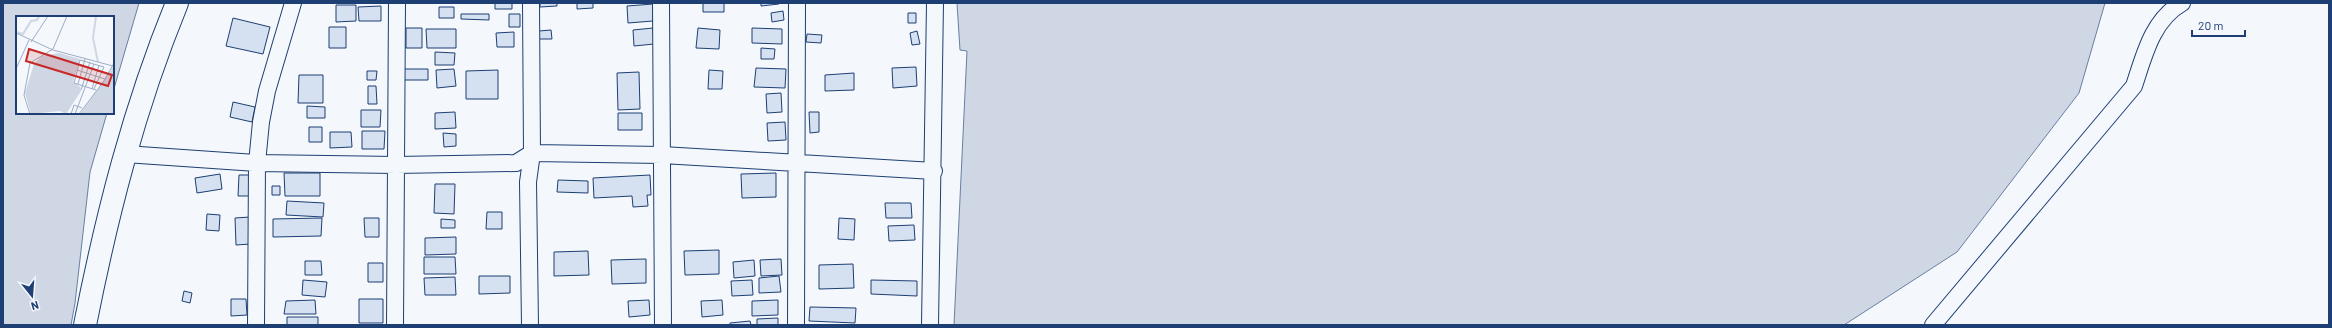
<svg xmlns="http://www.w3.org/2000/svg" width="2332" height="328" viewBox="0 0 2332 328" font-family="Barlow,sans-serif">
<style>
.water{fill:#cfd7e4;stroke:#687fa3}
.building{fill:#d5e0f0;stroke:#1d3f73}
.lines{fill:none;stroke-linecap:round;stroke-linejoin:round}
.street-casing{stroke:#1d3f73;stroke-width:18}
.secondary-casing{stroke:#1d3f73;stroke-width:24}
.street{stroke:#f4f7fb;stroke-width:16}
.secondary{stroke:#f4f7fb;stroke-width:22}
.inset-river{fill:none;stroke:#cfd7e4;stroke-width:2}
.inset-road{fill:none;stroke:#9eadc5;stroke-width:1}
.view{fill:#c62828;fill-opacity:0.15;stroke:#c62828;stroke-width:2}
.inset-edge{fill:none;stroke:#1d3f73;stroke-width:2}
</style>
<rect width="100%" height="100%" fill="#f4f7fb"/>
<path class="water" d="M3 3H139L113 92V17H17V113H107L90 172 75 303 71 325H3Z
M957 3H2105L2079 93 1957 252 1844 325H954L967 51 960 50Z"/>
<path class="building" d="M495 3H512V9H495Z
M540 3H557V6L540 7Z
M577 3H593V8L577 9Z
M703 3H724V12H703Z
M761 3H779V4L761 6Z
M653 4V21L628 23 627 6Z
M336 5H356V21L336 22Z
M381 6V21H359L358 7Z
M439 7H454V18H439Z
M783 11 784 20 772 22 771 13Z
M908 13H916V23H908Z
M461 14H489V20L461 19Z
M509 14H520V27H509Z
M233 18 270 27 263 54 226 46Z
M329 27H346V48H329Z
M406 28H422V48H406Z
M653 28 654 44 634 46 633 30Z
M698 28 720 30 719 49 696 48Z
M752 28 782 29V44L752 43Z
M426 29H456V48H427Z
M551 30 552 39H539V31Z
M917 31 920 44 912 45 910 33Z
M514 32V47H497L496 33Z
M807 34 822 35 821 43 806 42Z
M761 48 775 49 774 59H761Z
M435 52 455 53 454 65H435Z
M916 67 917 86 893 88 892 68Z
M756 68 786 69 785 88 754 87Z
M404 69H428V80H404Z
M454 69 456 86 437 88 436 70Z
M498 70V99H466V71Z
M709 70 723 71 722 89H708Z
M367 71H377L376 80H367Z
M639 72 640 109 618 110 617 73Z
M854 73V90L825 91V75Z
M299 75H323V103H298Z
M368 86H376L377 104H368Z
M781 93 782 112 767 113 766 94Z
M233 102 255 107 252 122 230 117Z
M307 106 325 107V118H307Z
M361 110H381L380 127H361Z
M455 112 456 128 435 129V113Z
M809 112H819V132L810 133Z
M618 113H642V130H618Z
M785 122 786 140 768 141 767 123Z
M309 127H322V142H309Z
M362 131H385L384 149H362Z
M330 132H351L352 147 330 148Z
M443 133 456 134V146L444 147Z
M284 173H320V196H285Z
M776 173V197L742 198 741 174Z
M220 174 222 189 197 193 195 178Z
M239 175H250L249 196H238Z
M650 175 651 195H647L648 206 633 207 632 196 594 198 593 178Z
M558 180 588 181V193L557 192Z
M435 184H455L454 214 434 213Z
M272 186H280V195H272Z
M287 201 324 203 323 217 286 215Z
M885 203H911L912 218H886Z
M487 212H502V229H486Z
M207 214 220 215 219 231 206 230Z
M250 217 251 244 236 245 235 218Z
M322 218 321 236 273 237V219Z
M364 218H379V237H365Z
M839 218 855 219 854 240 838 239Z
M441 219 455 220V228H441Z
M914 225 915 240 889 241 888 226Z
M456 237V254L425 255V238Z
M719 250V274L685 275 684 251Z
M588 251 589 275 554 276V252Z
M424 257H455L456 274H424Z
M646 259V283L612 284 611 260Z
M781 259 782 275 761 276 760 260Z
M754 260 755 276 734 278 733 262Z
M305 261H321L322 275H305Z
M368 263H383V282H368Z
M853 264 854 288 819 289V265Z
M479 276H510V293L479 294Z
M779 276 781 292 759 293V278Z
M455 277 456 295H425L424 278Z
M303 280 327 282 325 297 302 295Z
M752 280 753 295 732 296 731 281Z
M871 280 917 281V296L871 294Z
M184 291 192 293 190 303 182 301Z
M231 299H246L247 315 231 316Z
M359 299H383V323H359Z
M315 300 316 314H284L286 301Z
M649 300 650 315 629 317 628 301Z
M722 300 723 315 702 317 701 301Z
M778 300V315L752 316V301Z
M810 307 856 308 855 323 809 321Z
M287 317H318V325H287Z
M778 318V325H757V319Z
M750 321 751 325H730V323Z"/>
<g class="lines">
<defs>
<path id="street" d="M661 3 663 325
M125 154 257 163 396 165 516 163 532 153 662 155 934 171
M256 325 257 163 261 122 267 91 293 3
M395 325 397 3
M530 325 528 182 532 153 531 3
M796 325 797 3
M930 325 935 3
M1933 325 2134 86C2144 56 2152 20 2182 3"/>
<path id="secondary" d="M85 325C107 214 134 108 177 3"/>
</defs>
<use href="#street" class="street-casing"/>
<use href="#secondary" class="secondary-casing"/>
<use href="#street" class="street"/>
<use href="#secondary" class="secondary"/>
</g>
<g transform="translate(16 16)">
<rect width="98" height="98" fill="#f4f7fb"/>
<path d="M43 37 64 43 57 66 64 71 65 75 50 98 44 95 15 98 9 77 18 48 26 40ZM97 51 98 98H64Z" fill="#cfd7e4"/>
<path class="inset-river" d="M80 0 77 22 82 46M0 16 7 18 15 5 21 4 23 0"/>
<path class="inset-road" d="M0 17 37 34 97 50M15 26 32 0M0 53 13 24M61 54 89 63M62 68 69 43M76 73 83 49M78 73 88 51 64 44 58 67 80 74M65 74 74 46M14 98 8 79 14 47 37 33 51 0M55 98 58 89 66 92M59 98 78 48M63 98 88 65 98 47"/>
<path class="view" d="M13 33 96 59 92 70 10 45Z"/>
<rect width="98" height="98" class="inset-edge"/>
</g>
<rect width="2332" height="328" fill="none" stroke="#1d3f73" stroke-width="8"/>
<g transform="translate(32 296) rotate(163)" stroke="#f4f7fb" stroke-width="3" paint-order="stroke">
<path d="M0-3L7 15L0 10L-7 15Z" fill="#1d3f73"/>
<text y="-6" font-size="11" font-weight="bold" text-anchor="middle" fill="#1d3f73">N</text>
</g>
<path d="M2192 30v6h53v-6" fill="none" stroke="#1d3f73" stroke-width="2"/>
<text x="2198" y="30" font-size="12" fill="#1d3f73" stroke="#f4f7fb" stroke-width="3" paint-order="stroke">20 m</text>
</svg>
